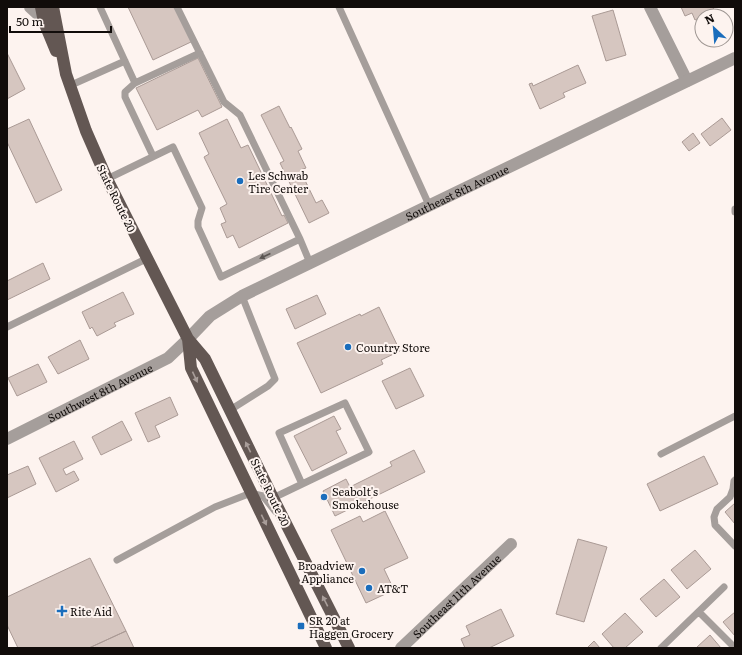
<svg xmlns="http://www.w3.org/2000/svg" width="742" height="655" viewBox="0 0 742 655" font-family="Literata,serif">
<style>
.building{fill:#d6c6c0;stroke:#aa9a95}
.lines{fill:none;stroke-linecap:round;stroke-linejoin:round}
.lane{stroke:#a59e9b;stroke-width:7}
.street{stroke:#a59e9b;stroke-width:12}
.primary{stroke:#635753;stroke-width:12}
.oneway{fill:#5b5552}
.oneway2{fill:#a89d99}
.poi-dot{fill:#1a6dbc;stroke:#fdf3ef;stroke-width:1.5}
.labels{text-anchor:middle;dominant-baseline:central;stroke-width:4;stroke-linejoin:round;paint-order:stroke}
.poi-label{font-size:11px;fill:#110c0a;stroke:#fdf3ef;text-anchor:start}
.street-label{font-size:11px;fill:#110c0a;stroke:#fdf3ef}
</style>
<rect width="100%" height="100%" fill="#fdf3ef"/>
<path class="building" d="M128 7H176L193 41 153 60Z
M681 7H713L714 11 695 20 692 13 685 16Z
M613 10 626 55 606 61 592 16Z
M7 53 25 89 7 99Z
M198 58 222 107 202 117 198 110 157 130 136 88Z
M578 65 586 83 563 93 565 97 540 109 529 84 532 83 533 86Z
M279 106 290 128 291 127 302 149 298 151 306 168 300 170 316 203 322 200 329 213 309 223 280 163 284 161 261 115Z
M722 118 731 130 710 146 701 134Z
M29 119 62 190 36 203 7 142V129Z
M227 119 241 148 248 145 282 216 284 215 288 223 239 248 233 235 227 238 221 224 226 222 220 208 227 204 204 157 209 154 199 133Z
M693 133 700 143 689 151 682 142Z
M43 263 50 279 7 300V281Z
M123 292 134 314 114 323 116 326 97 336 92 327 90 329 82 312Z
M317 295 326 314 295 329 286 309Z
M379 307 400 351 381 360 383 364 321 393 297 343 360 314 361 316Z
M80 340 89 359 58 374 48 357Z
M38 364 47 382 17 396 8 378Z
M410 368 424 396 396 409 382 381Z
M170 397 178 415 155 426 160 437 148 442 135 413Z
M334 416 341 429 336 431 347 453 312 471 294 436Z
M122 421 132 440 101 455 92 437Z
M74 441 83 459 63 469 66 475 74 471 79 480 56 492 39 458Z
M414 450 425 472 335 516 323 491 346 479 350 487 392 466 390 462Z
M704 456 718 484 660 511 647 484Z
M28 466 36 484 7 498V475Z
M735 503V524L725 512Z
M385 511 408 558 384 569 394 590 366 603 331 530 360 516 363 522Z
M578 539 607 547 584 622 556 614Z
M695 550 711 569 687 589 671 570Z
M90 558 126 631 89 648H18L7 625V597Z
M664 579 680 597 656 617 640 599Z
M501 609 514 636 489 648H465L461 639 470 635 466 626Z
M735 612V636L723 622Z
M625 613 643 632 625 648H614L602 634Z
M126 631 134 648H89Z
M710 635 721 648H696Z
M594 641 600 648H587Z"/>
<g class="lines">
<path class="lane" d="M100 7 135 83 200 53
M177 7 224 102 240 115 300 239 310 263
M339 7 429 205
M135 83 125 92V97L153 156
M69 86 125 61
M107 179 173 147 202 208 198 221V227L221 277 300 239
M735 209V212
M7 327 148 258
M230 410 268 386 275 379 242 296
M661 454 735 416
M735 480 734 481 733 489 730 497 717 509 714 517 715 525 735 546
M273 498 369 452 345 403 279 433 302 484
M117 560 215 507 251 493 263 496 275 511
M699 612 735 648
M661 648 724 587"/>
<g class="street">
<path d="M30 7 43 19"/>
<path d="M650 7 687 81"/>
<path id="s1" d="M7 439 168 358 188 339 210 316 242 296 310 263 735 58"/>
<path id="s2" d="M401 648 511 544"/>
</g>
<path class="primary" d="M41 7 44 22 56 51
M53 7 66 74 86 131 107 179 188 339 205 359 273 498 349 648
M188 339 191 368 326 648"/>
</g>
<defs><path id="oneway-solid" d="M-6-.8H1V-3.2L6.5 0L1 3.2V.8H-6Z"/></defs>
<use class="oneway" href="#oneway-solid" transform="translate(265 256) rotate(155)"/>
<g class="oneway2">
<use href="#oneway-solid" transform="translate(195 377) rotate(65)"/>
<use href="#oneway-solid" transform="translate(248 447) rotate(-116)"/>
<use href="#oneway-solid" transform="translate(264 520) rotate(64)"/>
<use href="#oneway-solid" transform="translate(325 601) rotate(-117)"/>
</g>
<g class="poi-dot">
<circle cx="240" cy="181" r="4"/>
<circle cx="348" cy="347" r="4"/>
<circle cx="324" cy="497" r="4"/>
<circle cx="362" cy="571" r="4"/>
<circle cx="369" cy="588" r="4"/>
<path d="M60 605h4v4h4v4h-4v4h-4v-4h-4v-4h4z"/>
<rect x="297" y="622" width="8" height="8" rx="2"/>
</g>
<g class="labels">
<g class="poi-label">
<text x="248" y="175">Les Schwab<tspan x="248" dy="13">Tire Center</tspan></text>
<text x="356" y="347">Country Store</text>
<text x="332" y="491">Seabolt's<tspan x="332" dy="13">Smokehouse</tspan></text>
<text x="354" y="565" text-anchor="end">Broadview<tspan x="354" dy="13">Appliance</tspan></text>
<text x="377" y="588">AT&amp;T</text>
<text x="70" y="611">Rite Aid</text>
<text x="309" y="620">SR 20 at<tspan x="309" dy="13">Haggen Grocery</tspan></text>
</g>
<g class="street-label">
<text stroke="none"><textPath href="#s1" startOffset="516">Southeast 8th Avenue</textPath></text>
<text transform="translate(117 198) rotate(64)">State Route 20</text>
<text stroke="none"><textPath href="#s1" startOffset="104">Southwest 8th Avenue</textPath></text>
<text transform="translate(271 492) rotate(64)">State Route 20</text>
<text stroke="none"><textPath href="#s2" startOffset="76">Southeast 11th Avenue</textPath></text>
</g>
</g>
<rect width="742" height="655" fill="none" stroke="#110c0a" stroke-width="16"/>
<g transform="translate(714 28) rotate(334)"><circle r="19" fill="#fdf3ef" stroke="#9f9793"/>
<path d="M0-3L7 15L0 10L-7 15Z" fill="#1a6dbc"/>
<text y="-6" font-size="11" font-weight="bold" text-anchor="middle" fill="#110c0a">N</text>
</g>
<path d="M10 26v6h101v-6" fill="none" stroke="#110c0a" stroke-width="2"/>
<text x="16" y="26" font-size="12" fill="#110c0a" stroke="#fdf3ef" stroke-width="3" paint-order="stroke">50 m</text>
</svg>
